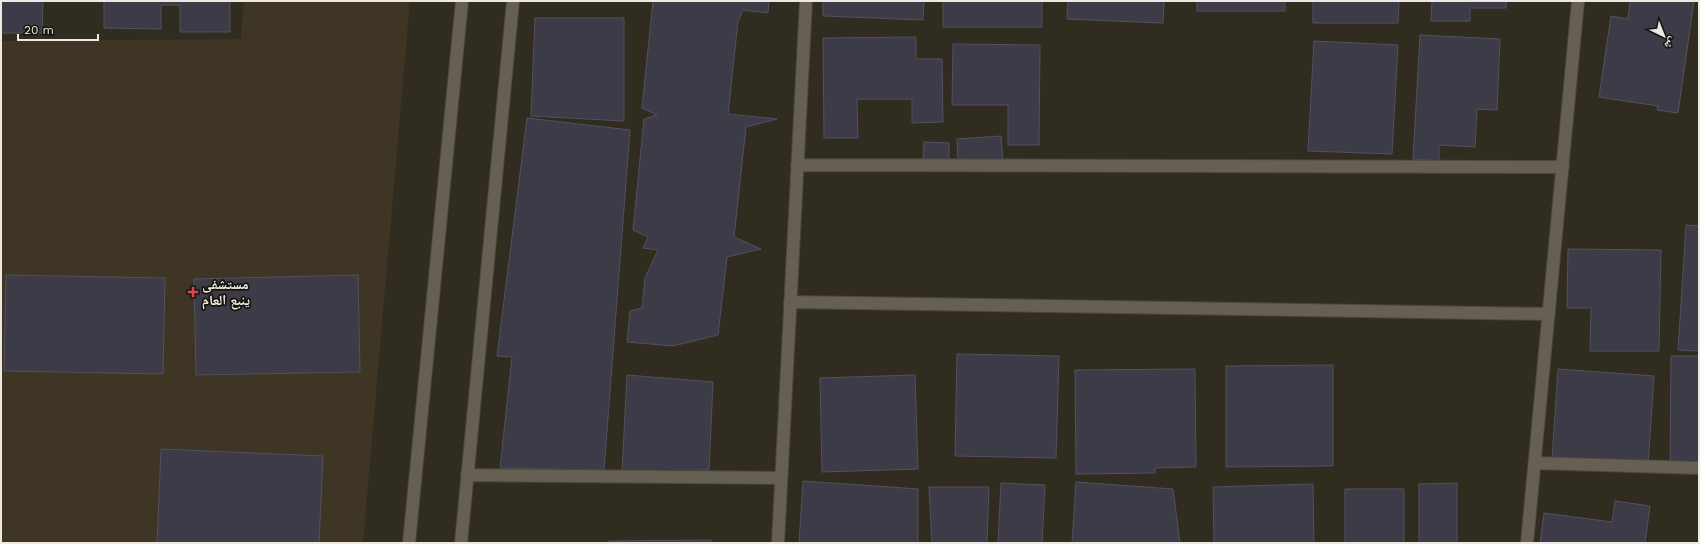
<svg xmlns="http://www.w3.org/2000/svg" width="1700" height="544" viewBox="0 0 1700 544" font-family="'Work Sans','Noto Naskh Arabic',sans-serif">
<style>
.built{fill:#3e3524}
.building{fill:#3c3b47;stroke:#52515e}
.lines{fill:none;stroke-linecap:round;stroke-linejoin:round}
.minor-casing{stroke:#4c473e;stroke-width:14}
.minor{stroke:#666053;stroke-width:12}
.health-dot{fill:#e0444e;stroke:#17140f;stroke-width:1.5}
.labels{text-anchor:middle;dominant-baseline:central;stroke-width:3.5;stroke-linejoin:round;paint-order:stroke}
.poi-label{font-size:14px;font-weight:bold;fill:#ede9e2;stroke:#17140f;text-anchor:start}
</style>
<rect width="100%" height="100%" fill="#312c20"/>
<path class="built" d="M244 1H410L363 543H1V41L241 39Z"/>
<path class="building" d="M1 1H43L42 33H1Z
M104 1H230V32H180V5H161V29L104 28Z
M653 1H769L768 13 743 10 738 21 728 114 777 119 746 127 734 237 761 249 727 257 718 335 673 346 627 342 630 311 642 308 645 278 658 250 643 248 648 237 633 230 644 119 657 115 642 108Z
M823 1H924L923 20 823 16Z
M943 1H1042V27H943Z
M1068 1H1164L1163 23 1067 19Z
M1197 1H1285V11H1197Z
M1313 1H1399L1398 23H1313Z
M1432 1H1506V8H1470V21H1431Z
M1630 1H1694L1678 113 1657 110 1658 106 1599 97 1611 16 1628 19Z
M535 18H624V121L531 116Z
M1420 35 1500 39 1497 110 1477 109 1475 147 1439 145V161L1413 159Z
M916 37V59H942L943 122 912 123V99H857L858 138H824L823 38Z
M1314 41 1398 45 1392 154 1308 151Z
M953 44 1040 45 1039 145H1008V105H952Z
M527 118 630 130 604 470 500 468 512 357 497 356Z
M1001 136 1003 160 958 162 957 139Z
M924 142 949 143V161L923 160Z
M1686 225 1699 226V351L1678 350Z
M1568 249 1661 250 1659 351H1590L1591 308H1567Z
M6 275 165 278 163 374 4 371Z
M358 275 360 372 196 375 194 279Z
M957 354 1059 356 1056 458 955 456Z
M1671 356H1699V465H1670Z
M1333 365V466L1226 467V366Z
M1195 369 1196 467 1155 468V473L1076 474 1075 370Z
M1558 369 1654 376 1648 466 1552 459Z
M627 375 713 382 709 470 622 471Z
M915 375 918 469 822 472 820 378Z
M161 449 323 456 319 543H157Z
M803 481 918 489V543H799Z
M1076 482 1173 489 1180 543H1072Z
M1001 483 1045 485 1042 543H998Z
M1457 483V543H1419V484Z
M1313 484 1314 543H1214L1213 487Z
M929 487H989L987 543H932Z
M1345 489H1404V543H1345Z
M1615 501 1650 506 1645 543H1540L1544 513 1612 522Z
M711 540V543H608V541Z"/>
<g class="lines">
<defs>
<path id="minor" d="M797 165 1563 167
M790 302 1549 314
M1535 463 1699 468
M467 475 781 478
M409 543 462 1
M461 543 513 1
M778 543 806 1
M1527 543 1578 1"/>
</defs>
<use href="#minor" class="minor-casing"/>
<use href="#minor" class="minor"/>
</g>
<path class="health-dot" d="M191 286h4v4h4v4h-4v4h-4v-4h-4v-4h4z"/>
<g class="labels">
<g class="poi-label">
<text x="202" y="284">مستشفى<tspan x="202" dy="16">ينبع العام</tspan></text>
</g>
</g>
<rect width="1700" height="544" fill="none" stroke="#ede9e2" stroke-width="4"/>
<g transform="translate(1664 36) rotate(137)" stroke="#17140f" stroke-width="3" paint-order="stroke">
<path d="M0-3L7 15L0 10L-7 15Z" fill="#ede9e2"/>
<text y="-6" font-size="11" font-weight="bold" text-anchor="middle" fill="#ede9e2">ش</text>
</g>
<path d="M18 34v6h80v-6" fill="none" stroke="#ede9e2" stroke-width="2"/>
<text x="24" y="34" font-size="12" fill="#ede9e2" stroke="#17140f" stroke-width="3" paint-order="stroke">20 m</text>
</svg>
